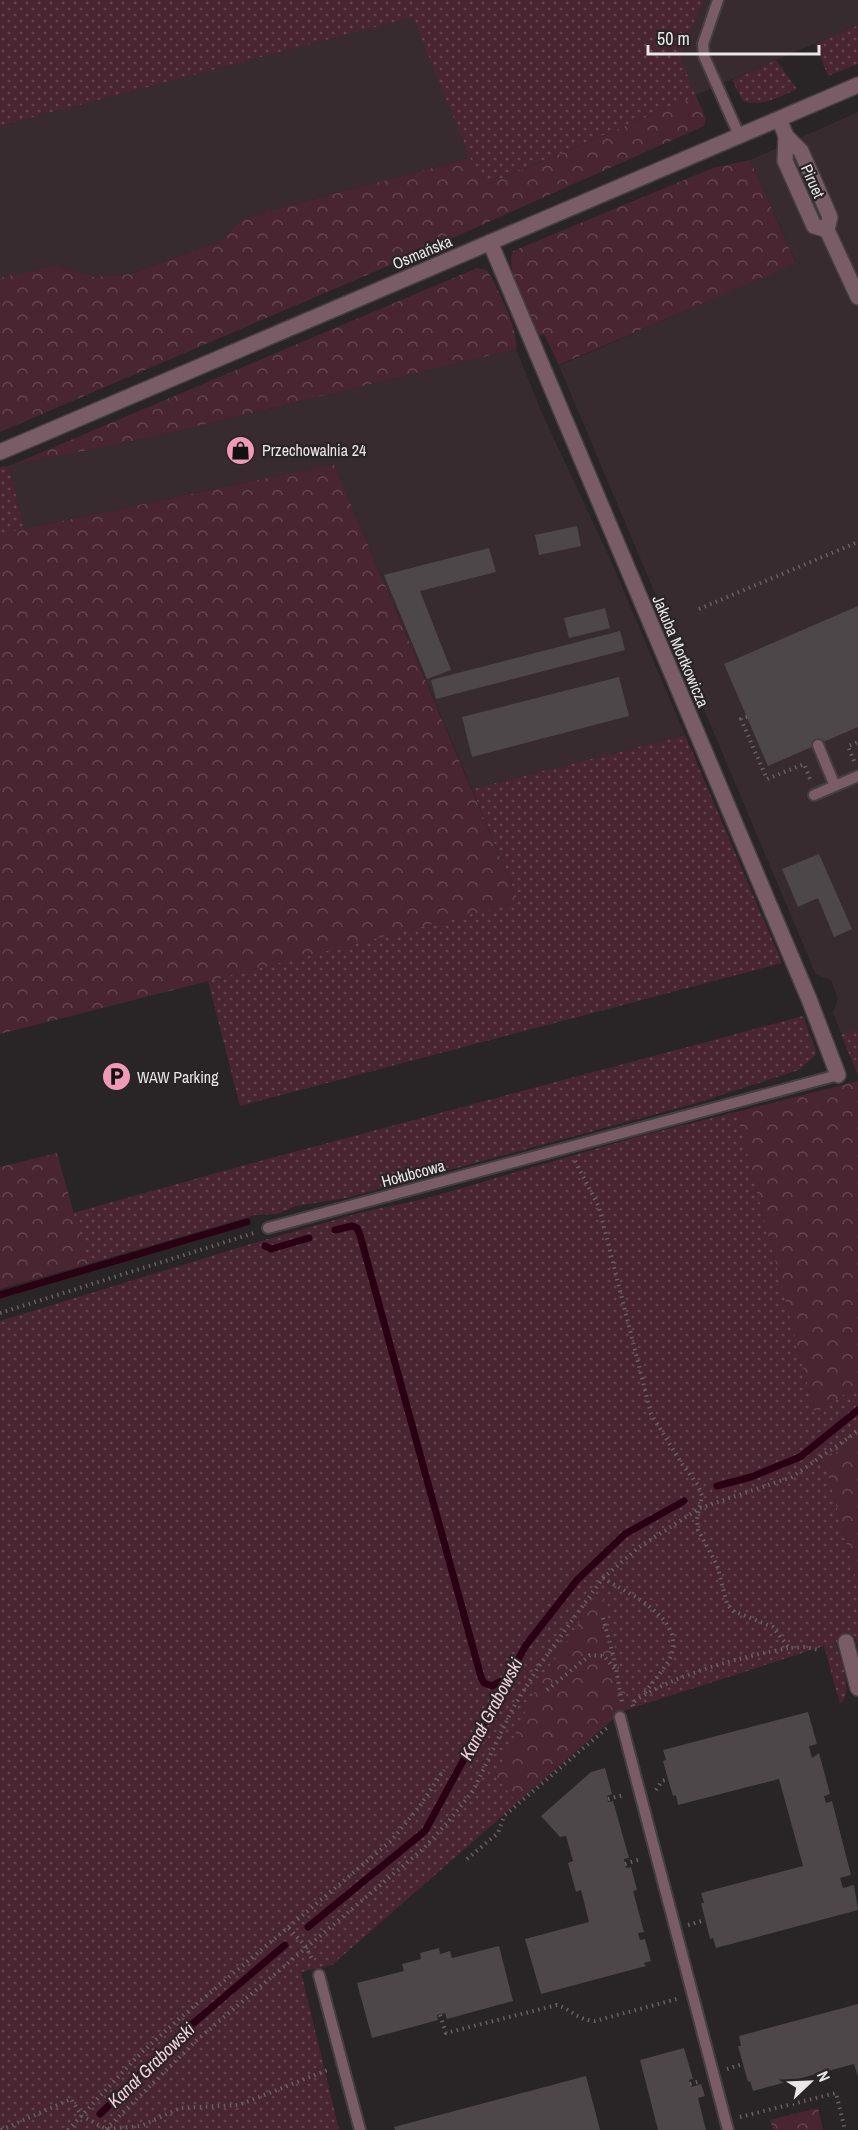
<svg xmlns="http://www.w3.org/2000/svg" width="858" height="2130" viewBox="0 0 858 2130" font-family="'Archivo Narrow',sans-serif">
<style>
.built{fill:#372b2f}
.grass{fill:url(#grass-dots)}
.forest{fill:url(#forest-crowns)}
.lines{fill:none;stroke-linecap:round;stroke-linejoin:round}
.stream{stroke:#2a0113;stroke-width:7}
.building{fill:#4d4749}
.lane-casing{stroke:#443f40;stroke-width:14}
.street-casing{stroke:#443f40;stroke-width:18}
.path{stroke:#666263;stroke-width:4;stroke-dasharray:1.5 4.5;stroke-linecap:butt}
.lane{stroke:#7a5c66;stroke-width:10}
.street{stroke:#7a5c66;stroke-width:15}
.labels{text-anchor:middle;dominant-baseline:central;stroke-width:4.5;stroke-linejoin:round;paint-order:stroke}
.street-label{font-size:16px;fill:#e9e6e7;stroke:#292425}
.poi-label{font-size:16px;fill:#e9e6e7;stroke:#292425;text-anchor:start}
.water-label{font-size:18px;font-style:italic;fill:#f6cdda;stroke:#292425}
</style>
<defs>
<pattern id="grass-dots" width="8" height="8" patternUnits="userSpaceOnUse" patternTransform="scale(1.5)"><rect width="8" height="8" fill="#492532"/><path d="M2 2h.1M6 6h.1" fill="none" stroke="#634550" stroke-width="1.8" stroke-linecap="round"/></pattern>
<pattern id="forest-crowns" width="20" height="18" patternUnits="userSpaceOnUse" patternTransform="scale(1.5)"><rect width="20" height="18" fill="#492532"/><path d="M2 6a3 3 0 1 1 6 0M12 15a3 3 0 1 1 6 0" fill="none" stroke="#634550"/></pattern>
</defs>
<rect width="100%" height="100%" fill="#292425"/>
<path class="built" d="M405 0H858V25L488 184 470 158 243 218 219 242 130 274 95 277 55 265 0 278V126L412 17Z
M858 112V1075L833 1013 838 999 831 980 816 975 559 366 796 262 750 160Z
M516 349 542 413 611 561 685 735 472 789 334 464 24 529 9 466 161 435Z"/>
<path class="grass" d="M0 0H703L680 57 696 96 488 184 470 158 413 17 0 126Z
M858 25V64L828 76 815 44Z
M776 60 797 89C781 96 761 108 743 101L732 80Z
M9 466 24 529 0 534V467Z
M685 735 782 963 240 1106 208 981 519 902 472 789Z
M803 1016 817 1054 799 1070 693 1104 346 1198 296 1206 277 1214 255 1215 88 1264 73 1213 260 1161Z
M858 1029V1075L841 1035Z
M736 1112 815 1412 858 1386V1438L824 1460 858 1585V1646L855 1636 836 1643C840 1659 855 1693 840 1704L824 1646 629 1709 601 1591 496 1775 517 1803 332 1965 301 1972 339 2130H0V1321L254 1243 363 1212 424 1199 640 1136Z"/>
<path class="forest" d="M696 96 706 119 704 126 430 248 0 432V278L55 265 95 277 130 274 219 242 243 218 470 158 489 184Z
M750 160 796 263 559 365 544 334 538 336C530 317 504 269 513 251L713 168Z
M477 268 487 270C498 289 518 328 516 349L161 435 9 466Z
M334 464 519 902 0 1034V534Z
M858 1081V1386L815 1413 736 1112Z
M57 1153 88 1264 0 1289V1167Z
M858 1438V1585L824 1460Z
M601 1590 629 1709 621 1712 517 1803 496 1776 537 1686Z
M818 2108 823 2130H773L770 2120Z"/>
<g class="lines">
<path class="stream" d="M335 1230 352 1226 357 1228 360 1235 481 1677 484 1683 492 1686 506 1679
M265 1246 271 1249 309 1238
M0 1295 247 1222
M717 1486 751 1477 800 1457 858 1410
M308 1927 425 1831 526 1645 577 1580 625 1534 684 1501
M100 2114 190 2026 285 1945"/>
</g>
<path class="building" d="M577 526 581 546 539 555 535 535Z
M489 548 496 572 420 591 451 670 427 679 384 575Z
M858 606V727L768 766 724 664Z
M605 608 610 628 569 638 564 618Z
M620 631 625 650 436 699 431 680Z
M619 677 629 716 472 757 462 717Z
M819 854 852 929 834 937 818 898 798 907 782 869Z
M808 1712 817 1744 809 1746 812 1758 819 1753 830 1794 824 1796 826 1803 832 1801 851 1875 840 1878 843 1888 854 1885 858 1910 716 1948 713 1938 710 1939 701 1903H704L701 1893 803 1866 779 1779 678 1805 676 1795 673 1796 668 1779 663 1761 666 1760 663 1750Z
M605 1768 612 1794 607 1796 608 1802 613 1801 629 1858 624 1859 625 1864 626 1868 631 1867 637 1890 633 1891 644 1932 638 1933 640 1940 645 1939 651 1961 644 1963 646 1966 541 1994 525 1939 589 1922 581 1890 576 1892 568 1863 573 1861 566 1836 560 1837 541 1816 591 1772Z
M499 1946 513 2001 447 2019 445 2013 437 2015 438 2020 372 2038 357 1983 404 1971 402 1964 421 1959 420 1953 439 1948 440 1954 450 1951 452 1958Z
M858 2004V2077L854 2064 753 2091 750 2081 748 2082 738 2046H741L739 2036Z
M684 2048 693 2079 689 2080 691 2087 701 2084 705 2096 698 2098 706 2130H658L640 2060Z
M586 2076 600 2130H395L394 2127Z"/>
<g class="lines">
<defs>
<path id="lane" d="M718 0 703 44 704 56 739 135
M818 745 835 786
M814 795 858 776
M268 1228 838 1075
M620 1717 728 2130
M319 1975 360 2130"/>
<path id="street" d="M779 119 786 136 801 151 830 217 827 230 858 297
M786 136 785 161 814 226 827 230
M490 242 809 999 838 1075
M0 452 858 85
M846 1642 858 1688"/>
</defs>
<use href="#lane" class="lane-casing"/>
<use href="#street" class="street-casing"/>
<path class="path" d="M699 609 858 542
M747 717 741 719 767 779 804 764 810 779H811
M854 761 848 746 858 742
M575 1161 599 1207 651 1414 682 1464 698 1485 702 1496 697 1519 698 1530 717 1565 727 1604 733 1611 773 1627 789 1648 805 1647 819 1650
M0 1313 254 1233
M603 1578C629 1594 690 1620 669 1660 662 1672 652 1683 644 1694
M603 1618 614 1658 622 1702
M547 1690 590 1655 604 1656 615 1669
M633 1706 632 1703C669 1676 743 1656 789 1648
M656 1790 662 1781 668 1779
M608 1799 624 1795
M467 1859 498 1833 504 1816 607 1728
M625 1864 641 1859
M688 1925 705 1920
M289 1928 306 1947 313 1961
M440 2015 446 2033 557 2005C573 2010 577 2020 595 2021L677 1999
M727 2069 743 2064
M690 2084 701 2081
M740 2117 836 2093 845 2130
M106 2129 197 2040 423 1849 448 1822 473 1791 513 1708 539 1666 603 1578 638 1548 700 1508 792 1477 858 1431
M1 2130 71 2099 82 2116 106 2129 141 2126 180 2108 239 2105 330 2069
M68 2130 138 2056 180 2018 391 1841 419 1807 444 1770"/>
<use href="#lane" class="lane"/>
<use href="#street" class="street"/>
</g>
<defs>
<symbol id="shop-disc" viewBox="-11 -11 22 22"><circle r="9.5" fill="#f09ab7" stroke="#292425"/><path d="M-5-2.5h2.3a2.7 3.5 0 0 1 5.4 0H5L5.5 6h-11ZM-1.5-2.5h3a1.5 2.3 0 0 0-3 0Z" fill="#111"/></symbol>
<symbol id="parking-disc" viewBox="-11 -11 22 22"><circle r="9.5" fill="#f09ab7" stroke="#292425"/><path d="M-3.5-5.5H1a3.5 3.5 0 0 1 0 7H-1V5.5H-3.5ZM-1-3.4V-.6H.8a1.4 1.4 0 0 0 0-2.8Z" fill="#111"/></symbol>
</defs>
<g fill-rule="evenodd">
<use href="#shop-disc" x="224" y="434" width="33" height="33"/>
<use href="#parking-disc" x="100" y="1060" width="33" height="33"/>
</g>
<g class="labels">
<g class="street-label">
<text transform="translate(813 181) rotate(66)">Piruet</text>
<text transform="translate(422 252) rotate(-23)">Osmańska</text>
<text transform="translate(681 651) rotate(67)">Jakuba Mortkowicza</text>
<text transform="translate(413 1173) rotate(-15)">Hołubcowa</text>
</g>
<g class="poi-label">
<text x="262" y="450">Przechowalnia 24</text>
<text x="137" y="1077">WAW Parking</text>
</g>
<g class="water-label">
<text transform="translate(491 1709) rotate(-62)">Kanał Grabowski</text>
<text transform="translate(151 2065) rotate(-44)">Kanał Grabowski</text>
</g>
</g>
<g transform="translate(810 2082) rotate(67)" stroke="#292425" stroke-width="4.5" paint-order="stroke">
<path d="M0-4.5L10 22L0 15L-10 22Z" fill="#e9e6e7"/>
<text y="-9" font-size="16" font-weight="bold" text-anchor="middle" fill="#e9e6e7">N</text>
</g>
<path d="M648 45v9h171v-9" fill="none" stroke="#e9e6e7" stroke-width="3"/>
<text x="657" y="45" font-size="18" fill="#e9e6e7" stroke="#292425" stroke-width="4.5" paint-order="stroke">50 m</text>
</svg>
